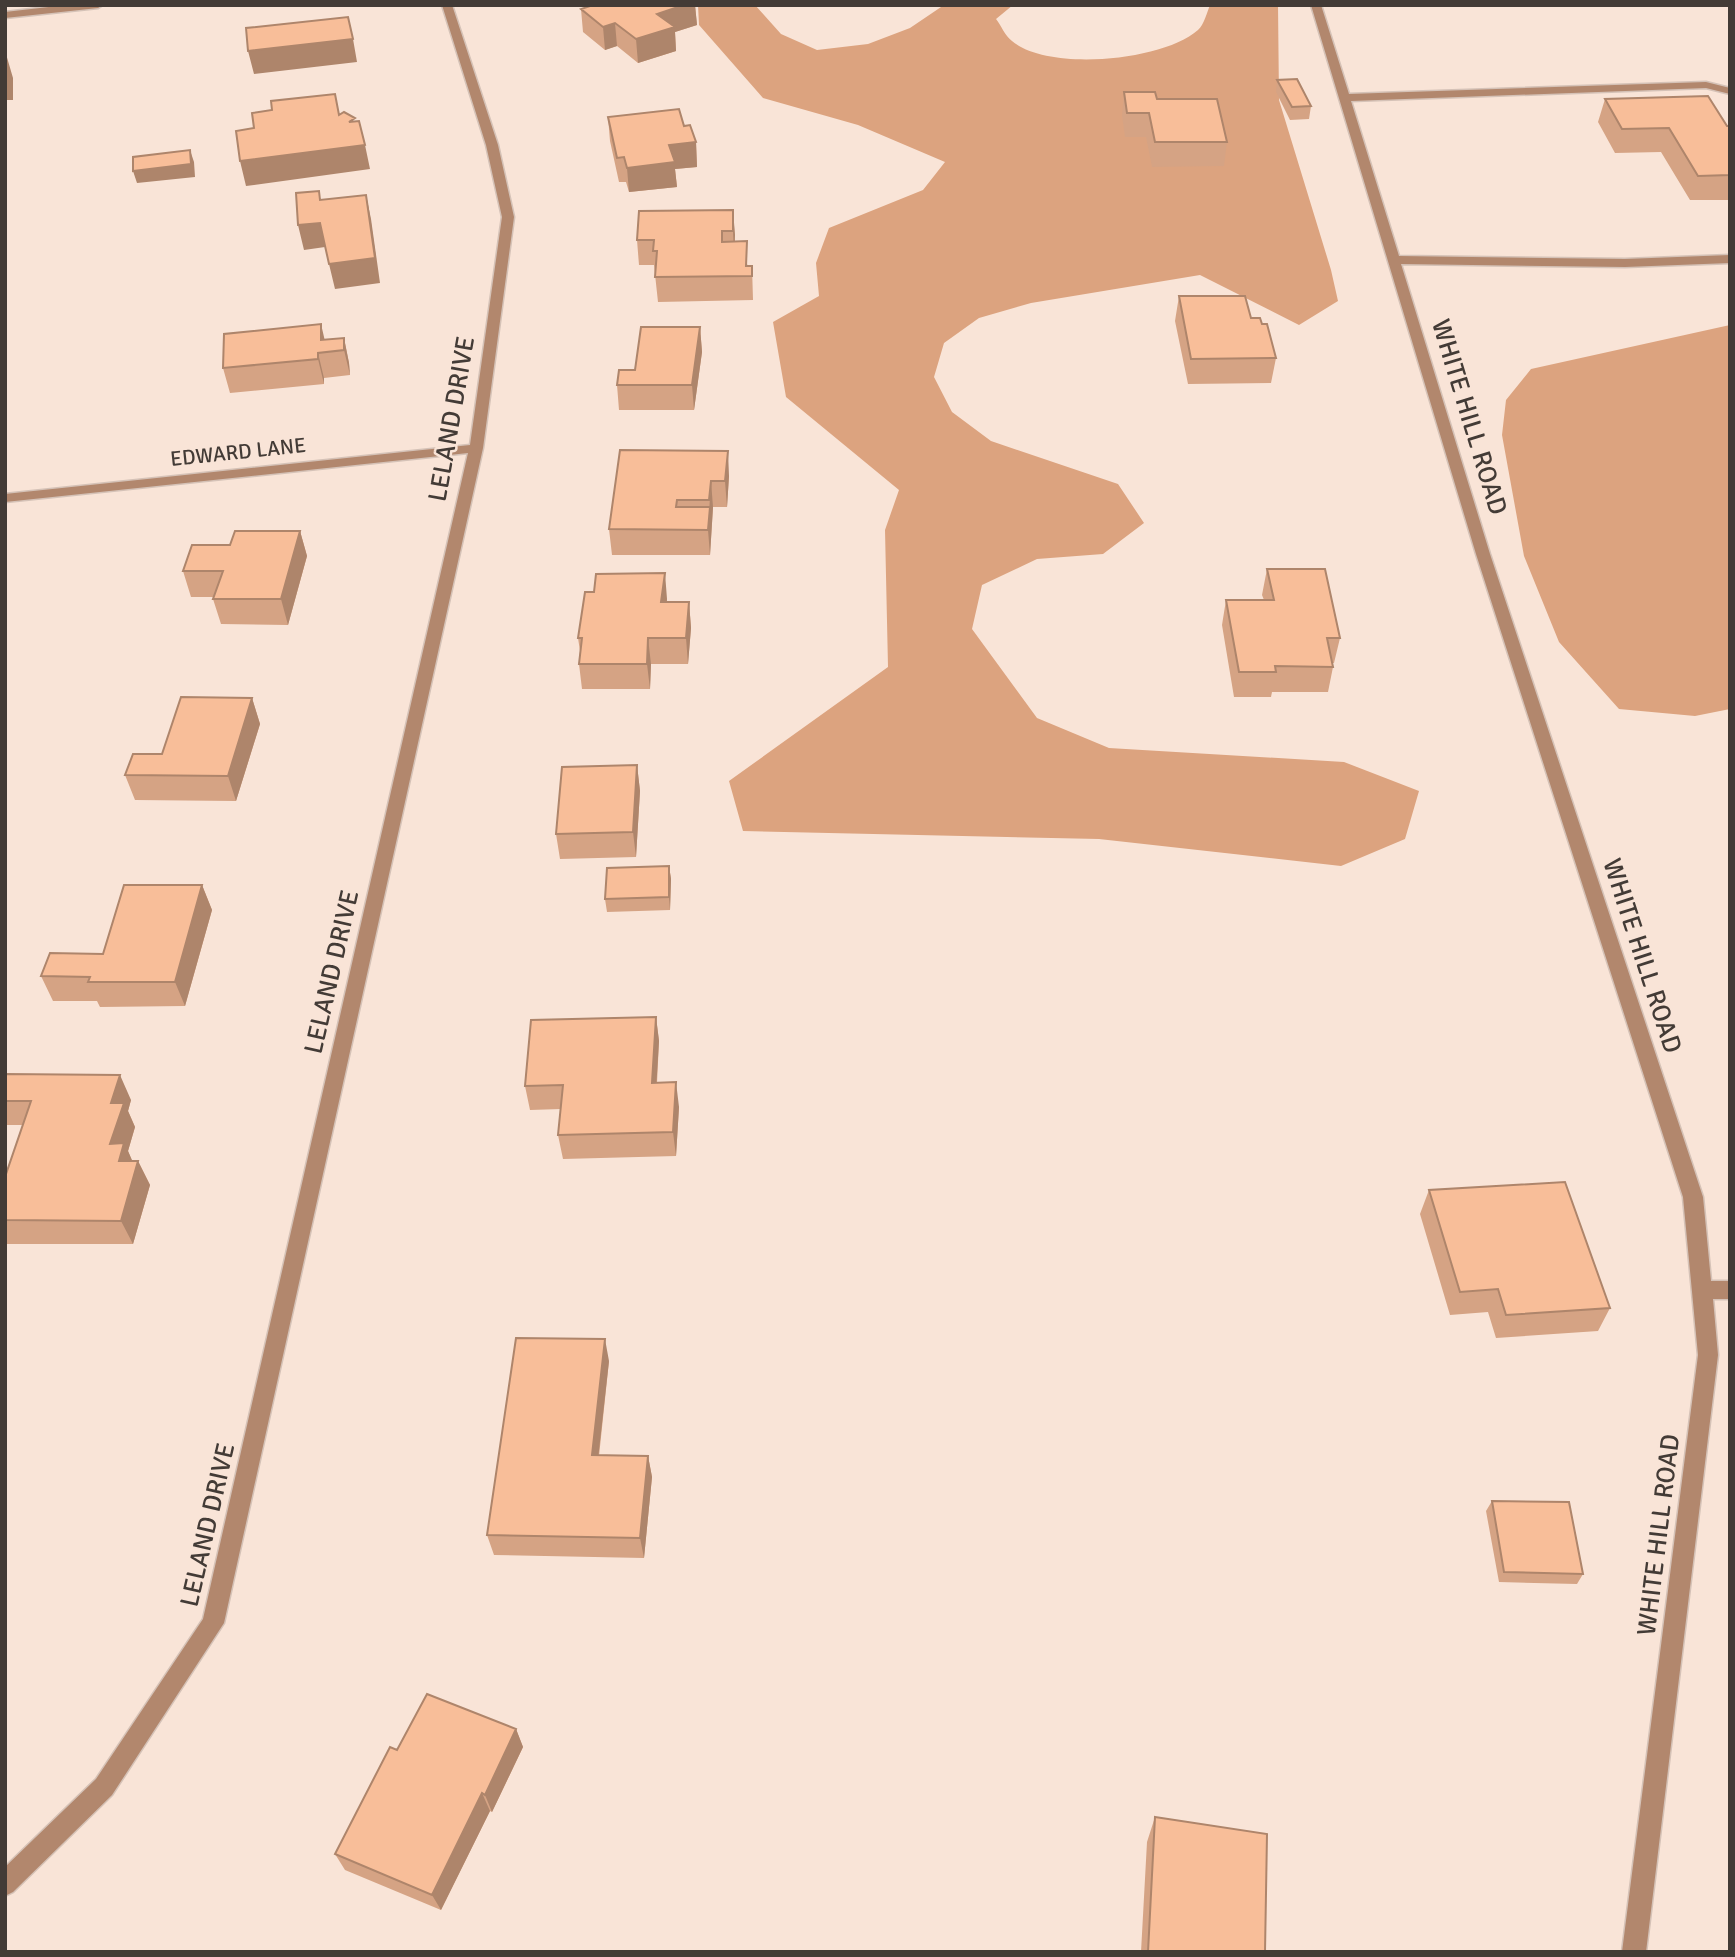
<svg xmlns="http://www.w3.org/2000/svg" width="1735" height="1957" viewBox="0 0 1735 1957" font-family="Signika,sans-serif">
<style>
.forest{fill:#dca37f}
.lines{fill:none;stroke-linecap:round;stroke-linejoin:round}
.minor-casing{stroke:#d5c2b7;stroke-width:3}
.minor{fill:#b2876d;fill-rule:evenodd}
.wall{fill:#d5a384}
.shaded-wall{fill:#ae856b}
.building{fill:#f8be99;stroke:#ae856b;stroke-width:2}
.labels{text-anchor:middle;dominant-baseline:central;stroke-width:5;stroke-linejoin:round;paint-order:stroke}
.far-street-label{font-size:21px;fill:#433b36;stroke:#f9e4d7}
.street-label{font-size:26px;fill:#433b36;stroke:#f9e4d7}
</style>
<rect width="100%" height="100%" fill="#f9e4d7"/>
<path class="forest" d="M698 5H755L781 34 817 50 868 44 910 28 944 5H1013L996 19C1001 25 1005 36 1012 41 1048 72 1163 61 1198 30 1204 25 1207 12 1210 5H1278L1279 100 1331 270 1338 301 1299 325 1200 275 1031 303 979 318 944 343 934 377 952 412 991 441 1118 484 1144 523 1103 554 1037 559 982 585 972 629 1037 718 1109 748 1344 762 1419 791 1405 839 1341 866 1099 839 743 831 729 781 888 667 885 530 899 490 786 397 773 322 819 296 816 263 829 228 923 190 945 162 858 125 763 98 699 25Z
M1730 325V709L1695 716 1619 709 1559 642 1524 556 1502 435 1506 400 1531 369Z"/>
<g class="lines">
<defs>
<path id="minor" d="M66 5H103L98 8 5 18V12Z
M442 5H452L498 145 514 217 483 448 224 1623 112 1795 13 1892 5 1896V1867L96 1779 203 1619 468 453 5 502V494L470 445 502 217 486 145Z
M1311 5H1321L1349 94 1706 82 1730 88V94L1706 88 1351 101 1399 256 1625 259 1730 255V263L1625 267 1401 264 1490 554 1703 1197 1711 1281H1730V1299H1713L1718 1355 1646 1952H1622L1698 1355 1683 1197 1476 554Z"/>
</defs>
<use href="#minor" class="minor-casing"/>
<use href="#minor" class="minor"/>
</g>
<path class="wall" d="M593 5H695L697 25 675 32 676 51 638 63 617 46 605 50 583 32 581 9Z
M1277 80 1311 106 1309 119 1290 120 1276 92Z
M1124 92 1157 99 1227 142 1224 166 1152 167 1146 137H1125L1122 116Z
M1605 99 1730 126V200H1690L1661 152 1615 153 1598 122Z
M608 117 684 126 696 142 697 167 675 169 677 187 629 192 626 182H619L610 141Z
M733 210 735 241 748 266H752L753 300 658 302 654 265H639L637 240Z
M1179 296 1251 318 1262 324 1276 358 1271 383 1188 384 1175 321Z
M700 327 702 352 694 410H619L617 385 635 370Z
M344 338 349 363 350 375 324 378V384L230 393 223 368Z
M620 450 729 476 727 507H713L710 555H612L609 529Z
M300 531 307 556 288 625 221 624 213 599 214 597H191L183 571 230 545Z
M1267 569 1340 638 1334 663H1333V667L1328 692H1272L1271 697H1234L1222 625 1226 600H1264L1262 595Z
M667 599V602H689L691 628 688 664H651L650 689H582L579 664 580 651 578 638Z
M252 698 260 724 236 801 135 800 125 775 162 754Z
M637 765 640 791 636 857 560 859 556 834Z
M669 866 671 879 670 910 607 912 605 899Z
M202 885 212 910 185 1006 100 1007 97 1001H53L41 976 103 954Z
M656 1017 659 1041 657 1083 679 1107 676 1156 563 1159 558 1135 561 1109 530 1110 525 1086Z
M5 1074 131 1100 128 1111 135 1127 128 1151 132 1161H138L150 1185 133 1244H5V1177L23 1125H5Z
M1429 1190 1610 1308 1598 1331 1496 1338 1488 1312 1450 1315 1420 1214Z
M609 1361 599 1456H648L652 1477 644 1558 494 1555 487 1535Z
M1492 1501 1583 1574 1577 1584 1499 1582 1486 1511Z
M516 1729 523 1747 492 1812 490 1811 441 1910 345 1870 335 1854 397 1750Z
M1155 1817 1265 1952H1141L1147 1842Z"/>
<path class="shaded-wall" d="M684 5H695L697 25 675 32 676 51 638 63 636 39 657 14Z
M615 23 617 46 605 50 603 27Z
M353 39 357 62 254 74 248 51Z
M6 54 13 78V100H5Z
M696 142 697 167 675 169 677 187 629 192 627 168 669 145Z
M365 145 370 169 246 186 240 161Z
M190 150 194 162 195 177 137 183 133 171Z
M366 195 371 219 380 283 335 289 329 264Z
M733 210 735 235 734 256 733 231Z
M320 223 325 247 304 250 298 225Z
M321 324 327 350 321 340Z
M700 327 702 352 694 410 692 385Z
M344 338 349 363 350 375 344 350Z
M318 353 324 378V384L318 359Z
M728 451 729 476 727 507 725 481Z
M711 481 713 507 710 555 708 530Z
M300 531 307 556 288 625 281 599Z
M665 573 667 599 664 628 661 602Z
M689 602 691 628 688 664 686 638Z
M648 638 651 664 650 689 647 664Z
M252 698 260 724 236 801 228 776Z
M637 765 640 791 636 857 633 832Z
M669 866 671 879 670 910 669 897Z
M202 885 212 910 185 1006 175 982Z
M656 1017 659 1041 655 1107 652 1083Z
M120 1075 131 1100 128 1111 135 1127 128 1151 135 1167 131 1185 110 1144 111 1103Z
M676 1082 679 1107 676 1156 673 1132Z
M138 1161 150 1185 133 1244 121 1221Z
M605 1339 609 1361 596 1477 592 1455Z
M648 1456 652 1477 644 1558 640 1538Z
M516 1729 523 1747 492 1812 485 1795Z
M482 1793 490 1811 441 1910 432 1895Z"/>
<path class="building" d="M593 5H684L657 14 675 27 636 39 615 23 603 27 581 9Z
M348 17 353 39 248 51 246 28Z
M1297 79 1311 106 1292 107 1277 80Z
M1124 92H1155L1157 99H1217L1227 142H1155L1149 113H1127Z
M335 94 339 115 344 112 355 118 349 122 359 121 365 145 240 161 236 131 254 128 252 113 272 110 271 101Z
M1708 96 1727 126H1730V175L1698 176 1669 128 1622 129 1605 99Z
M679 109 684 126 690 125 696 142 669 145 675 162 627 168 624 157 617 158 608 117Z
M190 150 191 164 133 171V157Z
M319 191 320 200 366 195 375 258 329 264 320 223 298 225 296 193Z
M733 210V231H722V242L747 241 746 266H752V276L655 277 657 251H653L654 240H637L639 211Z
M1179 296H1245L1251 318H1260L1262 324H1267L1276 358 1191 359Z
M321 324V340L344 338V350L318 353V359L223 368 224 334Z
M641 327H700L692 385H617L619 370H635Z
M620 450 728 451 725 481H711L709 500H677L676 507H710L708 530 609 529Z
M235 531H300L281 599H213L223 571H183L192 545H230Z
M1267 569H1325L1340 638H1327L1333 667 1275 666 1276 672H1239L1226 600H1274Z
M665 573 661 602H689L686 638H648L647 664H579L582 638H578L585 592H594L596 574Z
M181 697 252 698 228 776 125 775 133 754H162Z
M637 765 633 832 556 834 562 767Z
M669 866V897L605 899 607 868Z
M124 885H202L175 982H88L90 977 41 976 50 953 103 954Z
M656 1017 652 1083 676 1082 673 1132 558 1135 563 1085 525 1086 531 1020Z
M5 1074 120 1075 111 1103H124L110 1144 124 1143 119 1161H138L121 1221 5 1220V1177L31 1101H5Z
M1565 1182 1610 1308 1506 1315 1498 1289 1460 1292 1429 1190Z
M516 1338 605 1339 592 1455 648 1456 640 1538 487 1535Z
M1492 1501 1569 1502 1583 1574 1504 1572Z
M427 1694 516 1729 485 1795 482 1793 432 1895 335 1854 390 1747 397 1750Z
M1155 1817 1267 1834 1265 1952H1148Z"/>
<g class="labels">
<g class="far-street-label">
<text transform="translate(238 452) rotate(-6)">EDWARD LANE</text>
</g>
<g class="street-label">
<text transform="translate(1469 417) rotate(73)">WHITE HILL ROAD</text>
<text transform="translate(452 419) rotate(-80)">LELAND DRIVE</text>
<text transform="translate(1642 956) rotate(72)">WHITE HILL ROAD</text>
<text transform="translate(332 972) rotate(-77)">LELAND DRIVE</text>
<text transform="translate(208 1525) rotate(-77)">LELAND DRIVE</text>
<text transform="translate(1659 1535) rotate(-83)">WHITE HILL ROAD</text>
</g>
</g>
<rect width="1735" height="1957" fill="none" stroke="#433b36" stroke-width="14"/>
</svg>
